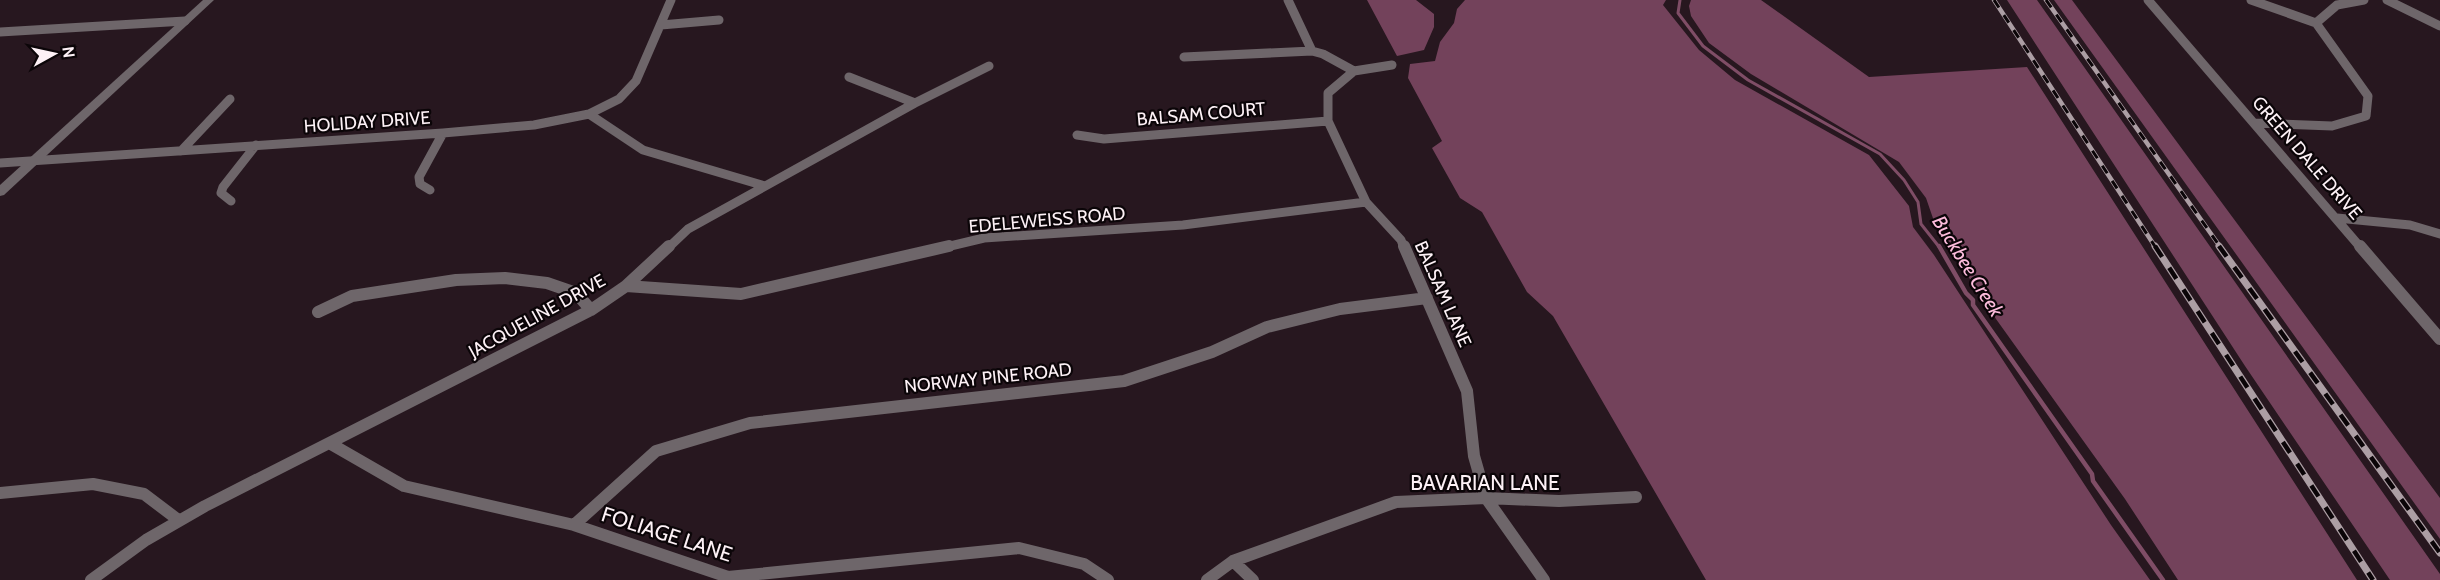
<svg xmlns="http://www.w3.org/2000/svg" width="2440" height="580" viewBox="0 0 2440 580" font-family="Cabin,sans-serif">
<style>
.forest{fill:#73425b}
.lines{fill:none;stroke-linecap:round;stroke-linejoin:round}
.stream-far1{stroke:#7f4d66;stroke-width:3}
.stream{stroke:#7f4d66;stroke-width:4.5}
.minor-far1{stroke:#6e666a;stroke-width:9}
.minor{stroke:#6e666a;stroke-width:12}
.tertiary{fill:#6e666a;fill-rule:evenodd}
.rail-far1-casing{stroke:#ac9ea4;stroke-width:4.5}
.rail-casing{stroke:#ac9ea4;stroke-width:7}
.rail-far1{stroke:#0b0508;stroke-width:3;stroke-dasharray:9;stroke-linecap:butt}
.rail{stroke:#0b0508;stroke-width:4.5;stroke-dasharray:13;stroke-linecap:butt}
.labels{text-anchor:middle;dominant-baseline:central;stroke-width:4.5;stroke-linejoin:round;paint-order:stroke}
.street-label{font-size:18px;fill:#fdf1f6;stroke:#0b0508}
.water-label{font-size:20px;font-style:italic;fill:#fdbcdc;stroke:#0b0508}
.near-street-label{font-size:21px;fill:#fdf1f6;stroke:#0b0508}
</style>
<rect width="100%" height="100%" fill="#27171f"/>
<path class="forest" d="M1367 0H1416L1434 14V27L1424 50 1397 56Z
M1465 0H1666L1663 5 1699 50 1735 80 1869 155 1909 206 1913 227 1934 255 2111 525 2150 580H1706L1553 316 1527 292 1482 212 1460 198 1432 148 1442 141 1408 78 1410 64 1435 61 1440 42 1454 23 1457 9Z
M1691 0H1761L1869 77 2027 67 2357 580H2178L2125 499 1996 319 1936 227 1926 198 1899 162 1751 74 1709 43 1691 16 1689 6Z
M2007 0H2037L2440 574V580H2390L2245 366Z
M2054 0H2072L2440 498V539Z"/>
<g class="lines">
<path class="stream-far1" d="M1680 0 1678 13 1703 46 1748 80 1880 154 1904 180 1918 202 1921 224 1940 248"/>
<path class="stream" d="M1939 246 1966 293 1973 300V305L2092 474 2093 481 2163 580"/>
<path class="minor-far1" d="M1288 0 1312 51
M2148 0 2361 248
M2251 0 2316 23
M2387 0 2440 26
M661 25 719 20
M0 32 185 21
M1184 57 1312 51 1323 54 1354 71
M1392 65 1354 71 1328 93V121L1366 202 1401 240 1404 248
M849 77 915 103
M589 114 643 150 765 186
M2255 123 2332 126 2366 116 2368 96 2316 23 2337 5 2364 0
M1077 135 1104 139 1328 121
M181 151 230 99
M0 163 443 133 534 125 589 114 619 99 636 81 671 0
M430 190 420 184 419 177 443 133
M231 201 221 193 223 187 256 145
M2337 218 2410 225 2440 234
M668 248 688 229 915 103 989 66
M942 248 984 238 1183 225 1366 202"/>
<path class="minor" d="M1404 246 1467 391 1474 456 1486 498 1544 580
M2360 246 2440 339
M626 286 741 294 949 246
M318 312 352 296 456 280 505 278 547 283 576 293 591 310
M331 444 404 486 574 525 728 577 1019 548 1084 564 1108 580
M0 493 93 484 144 494 177 519
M574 525 656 451 750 423 1124 381 1212 352 1267 327 1340 309 1427 298
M1233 561 1253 580
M91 580 146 540 205 506 591 310 626 286 669 246
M1207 580 1233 561 1396 502 1486 498 1559 501 1636 497"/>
<path class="tertiary" d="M203 0H214L4 195 0 196V185Z"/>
<defs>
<path id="rail-far1" d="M1994 0 2156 248
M2046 0 2221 248"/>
<path id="rail" d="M2155 246 2373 580
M2219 246 2440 553"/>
</defs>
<use href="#rail-far1" class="rail-far1-casing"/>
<use href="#rail" class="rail-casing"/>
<use href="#rail-far1" class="rail-far1"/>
<use href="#rail" class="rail"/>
</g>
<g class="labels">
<g class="street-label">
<text transform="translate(1201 114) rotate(-5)">BALSAM COURT</text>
<text transform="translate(367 122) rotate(-4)">HOLIDAY DRIVE</text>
<text transform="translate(2307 158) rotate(49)">GREEN DALE DRIVE</text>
<text transform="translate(1047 220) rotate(-5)">EDELEWEISS ROAD</text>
<text transform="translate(1443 294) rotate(66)">BALSAM LANE</text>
<text transform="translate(537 316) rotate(-29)">JACQUELINE DRIVE</text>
<text transform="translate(988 378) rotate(-6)">NORWAY PINE ROAD</text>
</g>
<g class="water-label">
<text transform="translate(1968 266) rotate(58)">Buckbee Creek</text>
</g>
<g class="near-street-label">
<text x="1485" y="482">BAVARIAN LANE</text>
<text transform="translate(667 534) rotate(18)">FOLIAGE LANE</text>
</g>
</g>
<g transform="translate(54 54) rotate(82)" stroke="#0b0508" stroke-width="4.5" paint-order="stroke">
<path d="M0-4.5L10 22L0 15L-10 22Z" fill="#fdf1f6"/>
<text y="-9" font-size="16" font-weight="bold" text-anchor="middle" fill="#fdf1f6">N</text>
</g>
</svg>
